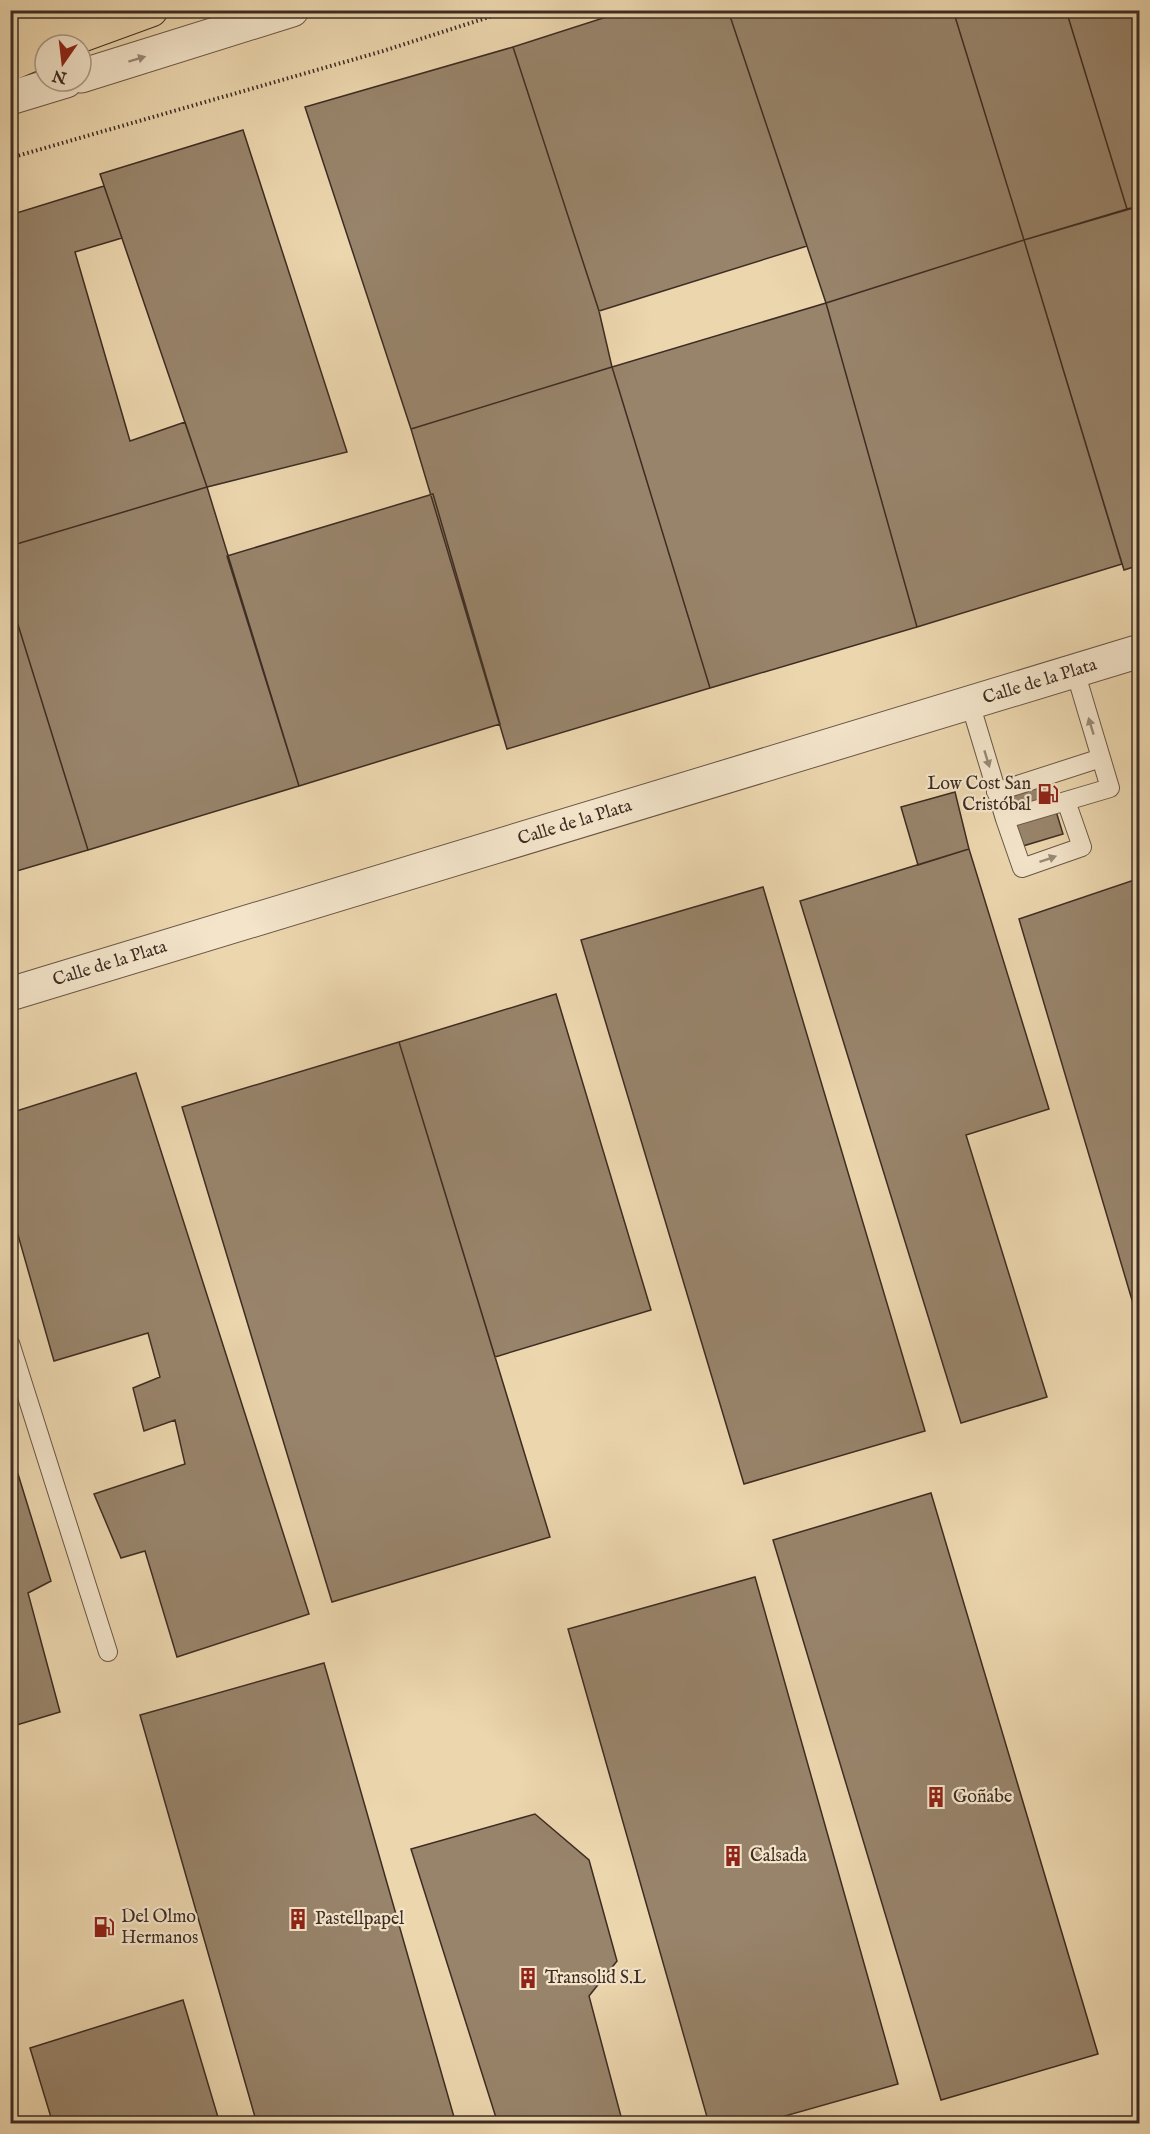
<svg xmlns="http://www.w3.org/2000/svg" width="1150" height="2134" viewBox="0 0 1150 2134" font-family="'IM FELL English',serif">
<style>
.building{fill:#98846b;stroke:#3d2c23;stroke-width:1.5}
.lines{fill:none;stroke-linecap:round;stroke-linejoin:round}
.service-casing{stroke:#695646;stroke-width:20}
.minor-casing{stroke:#695646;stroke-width:35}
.tertiary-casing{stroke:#695646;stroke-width:35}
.motorway-casing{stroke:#3d2c23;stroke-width:35}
.path{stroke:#3d2c23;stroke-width:4;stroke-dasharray:1.5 3;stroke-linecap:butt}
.service{stroke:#f3e4ca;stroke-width:18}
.minor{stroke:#f3e4ca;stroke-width:33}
.tertiary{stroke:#f3e4ca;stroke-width:33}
.motorway{stroke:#ecd6ae;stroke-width:33}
.oneway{fill:#988876}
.labels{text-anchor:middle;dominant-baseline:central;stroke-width:4.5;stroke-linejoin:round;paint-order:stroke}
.street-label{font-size:18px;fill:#3d2c23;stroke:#f3e4ca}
.poi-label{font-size:18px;fill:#3d2c23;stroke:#f3e4ca;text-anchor:start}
</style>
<rect width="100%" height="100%" fill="#ecd6ae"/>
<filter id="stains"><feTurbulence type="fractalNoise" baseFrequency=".00333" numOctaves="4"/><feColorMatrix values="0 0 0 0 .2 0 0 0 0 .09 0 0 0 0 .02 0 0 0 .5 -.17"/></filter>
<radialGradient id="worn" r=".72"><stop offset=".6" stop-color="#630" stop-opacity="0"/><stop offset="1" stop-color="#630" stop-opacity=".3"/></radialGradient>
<path class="building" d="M628 10H728L807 246 599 311 513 47Z
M728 10H953L1024 240 826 303Z
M953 10H1066L1127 209 1024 240Z
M1066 10H1140V206L1127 209Z
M513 47 599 311 612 367 411 429 305 107Z
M243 130 347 452 207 487 100 174Z
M104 186 122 238 75 252 130 441 185 422 207 487 10 546V215Z
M1140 206V565L1124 570 1024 240Z
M1024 240 1122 564 917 627 826 303Z
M826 303 917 627 710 688 612 367Z
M612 367 710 688 507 749 411 429Z
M207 487 299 786 88 850 10 599V546Z
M433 494 500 724 299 786 227 556Z
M10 599 88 850 10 873Z
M1044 772 1063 834 1023 846 1003 784Z
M955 792 969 849 918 865 901 807Z
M969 849 1049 1109 966 1135 1047 1397 961 1423 800 901Z
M1140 878V1327L1019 919Z
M763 887 925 1431 744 1484 581 940Z
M556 994 651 1310 495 1357 399 1042Z
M399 1042 550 1537 332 1602 182 1107Z
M136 1073 309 1614 177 1657 145 1551 121 1558 94 1494 185 1464 175 1420 144 1431 133 1388 160 1377 148 1333 54 1361 10 1207V1113Z
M18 1474 51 1581 28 1593 60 1712 10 1727V1477Z
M931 1493 1098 2054 941 2100 773 1540Z
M755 1577 898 2084 757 2124H709L568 1629Z
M324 1663 456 2124H257L140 1715Z
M535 1814 589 1860 617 1961 589 1996 623 2124H498L411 1849Z
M183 2000 220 2124H53L30 2048Z"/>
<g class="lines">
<defs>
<path id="service" d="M970 703 1005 819 1110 788 1075 671
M996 792 1101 758
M1005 819 1022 868 1082 847 1066 801
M10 1343 108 1652"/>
<path id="minor" d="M10 994 1140 651"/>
<path id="tertiary" d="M81 76 292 10
M10 98 66 81"/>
<path id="motorway" d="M10 35 86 12
M55 45 151 10
M10 64 45 49"/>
</defs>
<use href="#service" class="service-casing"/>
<use href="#minor" class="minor-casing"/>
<use href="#tertiary" class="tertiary-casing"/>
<use href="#motorway" class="motorway-casing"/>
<path class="path" d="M10 158 383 51 511 10"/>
<use href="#service" class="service"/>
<use href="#minor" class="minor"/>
<use href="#tertiary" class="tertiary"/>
<use href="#motorway" class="motorway"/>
</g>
<defs><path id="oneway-solid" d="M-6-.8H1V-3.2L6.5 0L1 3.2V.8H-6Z" transform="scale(1.5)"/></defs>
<g class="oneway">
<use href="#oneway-solid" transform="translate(137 59) rotate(-17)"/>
<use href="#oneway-solid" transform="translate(1091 726) rotate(-107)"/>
<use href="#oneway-solid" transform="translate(987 759) rotate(73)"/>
<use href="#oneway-solid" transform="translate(1048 859) rotate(-19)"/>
</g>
<defs>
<symbol id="fuel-bare" viewBox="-9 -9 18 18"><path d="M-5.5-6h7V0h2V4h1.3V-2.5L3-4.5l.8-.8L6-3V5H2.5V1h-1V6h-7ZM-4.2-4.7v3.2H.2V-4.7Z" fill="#8f2418" stroke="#f3e4ca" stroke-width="2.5" paint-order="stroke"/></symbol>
<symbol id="building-bare" viewBox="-9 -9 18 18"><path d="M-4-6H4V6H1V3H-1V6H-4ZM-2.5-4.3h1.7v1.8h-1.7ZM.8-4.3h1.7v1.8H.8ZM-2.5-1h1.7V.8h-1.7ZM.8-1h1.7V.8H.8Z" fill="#8f2418" stroke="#f3e4ca" stroke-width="2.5" paint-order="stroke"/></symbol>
</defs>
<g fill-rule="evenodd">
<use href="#fuel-bare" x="1033" y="779" width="30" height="30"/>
<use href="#building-bare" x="921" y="1782" width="30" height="30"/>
<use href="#building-bare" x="718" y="1841" width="30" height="30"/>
<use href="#building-bare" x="283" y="1904" width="30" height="30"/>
<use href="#fuel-bare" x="89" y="1912" width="30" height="30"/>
<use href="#building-bare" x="513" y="1963" width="30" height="30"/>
</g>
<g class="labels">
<g class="street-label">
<text transform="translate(1040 682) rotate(-17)">Calle de la Plata</text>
<text transform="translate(575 823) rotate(-17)">Calle de la Plata</text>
<text transform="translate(110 964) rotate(-17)">Calle de la Plata</text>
</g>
<g class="poi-label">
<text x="1031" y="784" text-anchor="end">Low Cost San<tspan x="1031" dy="21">Cristóbal</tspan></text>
<text x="953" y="1797">Goñabe</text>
<text x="750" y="1856">Calsada</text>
<text x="121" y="1917">Del Olmo<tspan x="121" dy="21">Hermanos</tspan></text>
<text x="315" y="1919">Pastellpapel</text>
<text x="545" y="1978">Transolid S.L</text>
</g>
</g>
<rect width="1150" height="2134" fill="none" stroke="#ecd6ae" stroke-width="36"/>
<rect x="12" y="12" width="1126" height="2110" fill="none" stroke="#3d2c23" stroke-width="3"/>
<rect x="18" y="18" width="1114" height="2098" fill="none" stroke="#3d2c23" stroke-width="1.5"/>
<g transform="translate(63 63) rotate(194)"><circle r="28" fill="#f3e4ca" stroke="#aa9a87" stroke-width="1.5"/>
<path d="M0-4.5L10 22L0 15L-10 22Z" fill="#8f2418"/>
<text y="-9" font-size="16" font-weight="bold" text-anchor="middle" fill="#3d2c23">N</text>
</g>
<rect width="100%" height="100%" filter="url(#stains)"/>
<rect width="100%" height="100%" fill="url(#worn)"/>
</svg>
